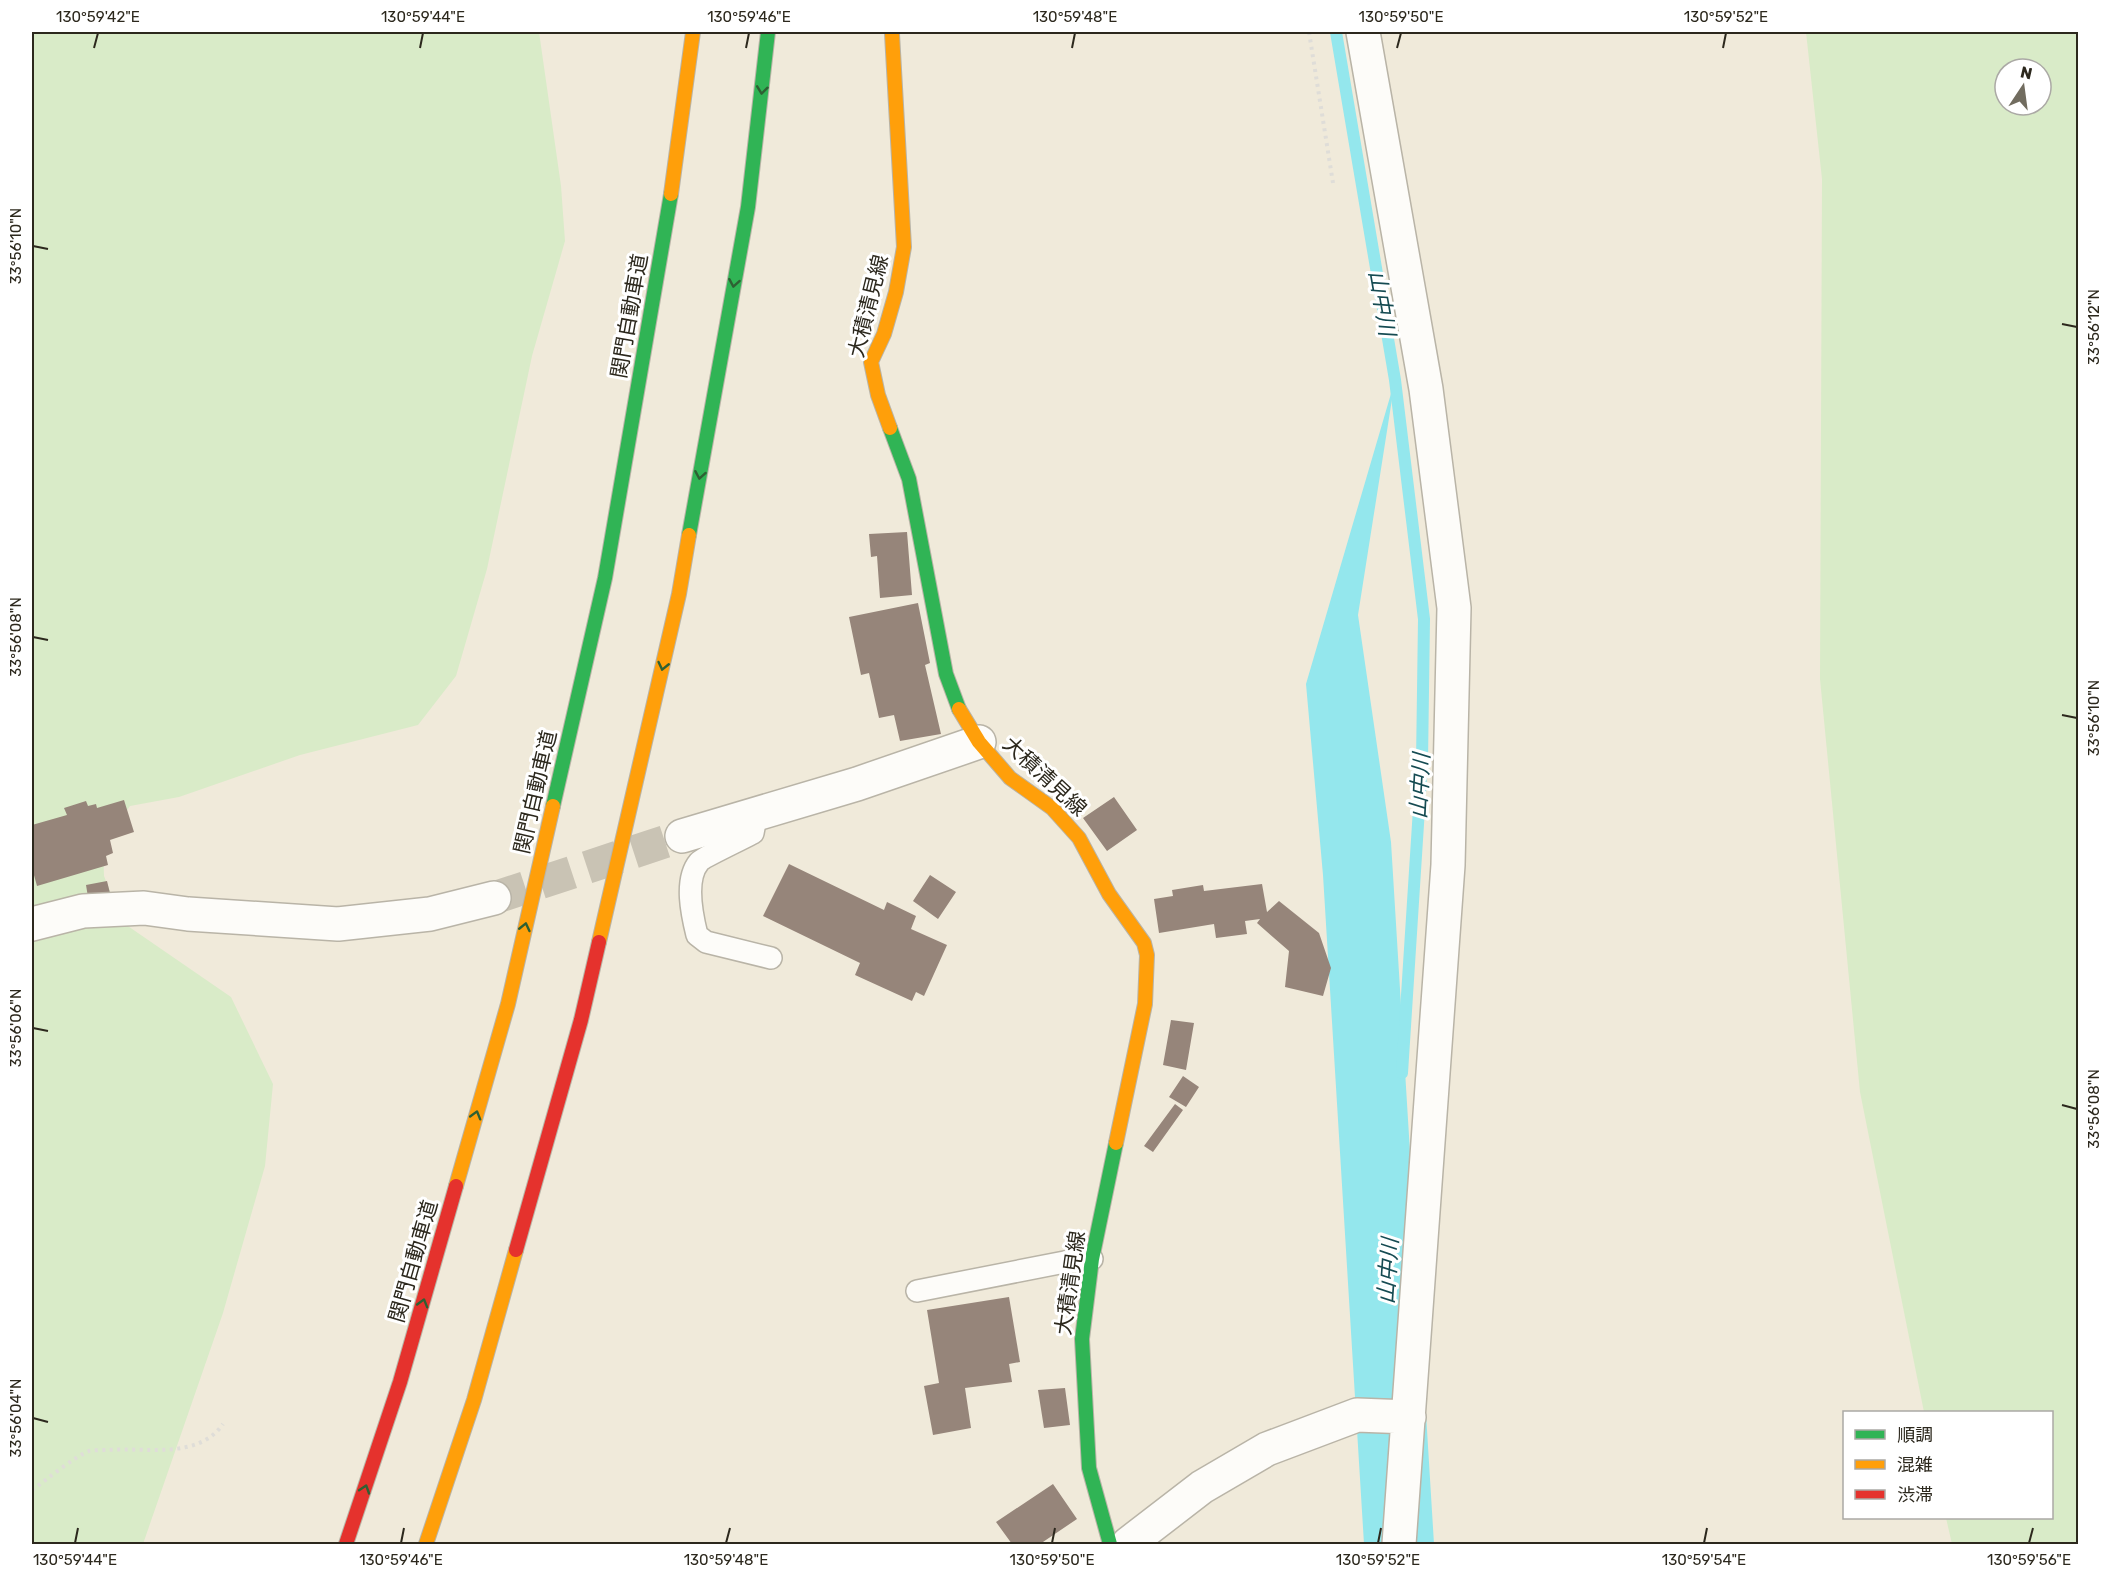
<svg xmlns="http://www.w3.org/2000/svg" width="2110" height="1576" viewBox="0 0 2110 1576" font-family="Rubik,'Noto Sans JP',sans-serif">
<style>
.green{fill:#d9ebc8;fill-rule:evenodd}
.water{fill:#94e7ed}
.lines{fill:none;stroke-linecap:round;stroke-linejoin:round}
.stream{stroke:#94e7ed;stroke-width:12}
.building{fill:#96857a}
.street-tunnel{stroke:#c9c3b4;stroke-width:33;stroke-dasharray:33 16;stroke-linecap:butt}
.lane-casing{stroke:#b9b4a7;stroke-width:24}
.street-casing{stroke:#b9b4a7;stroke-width:36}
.fast-casing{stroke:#b9b4a7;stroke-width:16}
.slow-casing{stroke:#b9b4a7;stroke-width:16}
.jam-casing{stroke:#b9b4a7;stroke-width:16}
.path{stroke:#dfddd8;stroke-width:4;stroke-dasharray:3 4.5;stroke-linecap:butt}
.lane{stroke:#fdfcf9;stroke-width:21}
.street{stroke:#fdfcf9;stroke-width:33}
.fast{stroke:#30b455;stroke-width:14}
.slow{stroke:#ff9f0a;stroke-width:14}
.jam{stroke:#e5322d;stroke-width:14}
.oneway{stroke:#2e6033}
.ticks{fill:none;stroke:#2c281d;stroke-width:2}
.labels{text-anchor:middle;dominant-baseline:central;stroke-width:6;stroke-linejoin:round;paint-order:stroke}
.street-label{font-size:21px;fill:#2c281d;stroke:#fff}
.water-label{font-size:22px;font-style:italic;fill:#154b52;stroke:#fff}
.neatline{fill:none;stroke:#2c281d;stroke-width:2}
.ticks-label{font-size:15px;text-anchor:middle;fill:#2c281d}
</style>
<rect width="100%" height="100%" fill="#f0eada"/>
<path class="green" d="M32 32H539L561 186 565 241 532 356 487 569 456 676 418 725 300 755 179 797 130 806 103 845 104 876 122 922 231 997 273 1084 265 1166 223 1313 143 1544H32Z
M1806 32H2078V1544H1952L1946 1518H2052V1412H1924L1860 1092 1820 679 1822 179ZM2005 69H2041V105H2005Z"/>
<path class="water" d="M1395 380 1358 615 1391 842 1434 1544H1364L1323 875 1306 684Z"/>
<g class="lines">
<path class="stream" d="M1336 32 1395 380 1424 619 1422 762 1402 1073"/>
</g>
<path class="building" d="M907 532 912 595 880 598 877 556 871 557 869 534Z
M918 603 930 663 925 665 941 734 900 741 894 715 879 718 869 673 861 675 849 617Z
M1114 797 1137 830 1107 851 1083 818Z
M124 800 134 832 110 840 113 853 106 856 108 865 37 886 32 868V825L67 815 64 808 86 801 88 806 96 804 97 808Z
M789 864 884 910 887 902 916 916 911 929 947 945 924 996 916 992 912 1001 855 975 860 963 763 916Z
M930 875 956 892 938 919 913 901Z
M107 881 110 893 88 897 86 885Z
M1262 884 1267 912 1279 901 1319 933 1331 968 1323 996 1285 987 1289 951 1257 923 1260 919 1245 921 1247 934 1216 938 1214 924 1159 933 1154 899 1173 896 1172 890 1203 885 1204 891Z
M1171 1020 1194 1023 1186 1070 1163 1065Z
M1183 1076 1199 1087 1186 1107 1169 1097Z
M1175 1104 1183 1110 1153 1152 1144 1146Z
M1009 1297 1020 1362 1009 1364 1012 1382 965 1388 971 1428 933 1435 924 1386 939 1383 927 1310Z
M1065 1388 1070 1425 1044 1428 1038 1390Z
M1053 1484 1077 1519 1040 1544H1012L996 1522Z"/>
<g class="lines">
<path class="street-tunnel" d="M494 898 682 836"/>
<defs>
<path id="lane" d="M757 812 753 833C744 838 703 857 699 862 684 880 692 915 697 935L706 942 771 958
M917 1291 1080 1259H1092"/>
<path id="street" d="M1363 32 1426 389 1454 608 1448 865 1399 1544
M682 836 857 784 979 742
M32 924 83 911 144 908 188 914 338 924 430 914 494 898
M1128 1544 1202 1487 1267 1449 1357 1415 1409 1417"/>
<path id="fast" d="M890 428 909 479 946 674 959 709
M689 535 748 207 768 32
M553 806 605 578 671 194
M1110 1544 1089 1468 1082 1339 1092 1259 1116 1143"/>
<path id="slow" d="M671 194 693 32
M890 428 878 395 871 362 884 334 896 292 904 247 892 34
M959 709 979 742 1010 778 1052 808 1079 838 1109 894 1144 943 1147 955 1145 1004 1116 1143
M599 942 679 594 689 535
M456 1186 508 1004 553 806
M426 1544 474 1400 516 1250"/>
<path id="jam" d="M516 1250 581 1020 599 942
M346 1544 400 1382 456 1186"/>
</defs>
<use href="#lane" class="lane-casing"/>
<use href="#street" class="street-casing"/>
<use href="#fast" class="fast-casing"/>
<use href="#slow" class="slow-casing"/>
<use href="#jam" class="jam-casing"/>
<path class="path" d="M1309 32 1333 183
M32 1490C46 1480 74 1457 89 1451 94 1450 102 1450 108 1450 145 1447 198 1460 223 1424"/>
<use href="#lane" class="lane"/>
<use href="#street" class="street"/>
<use href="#fast" class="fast"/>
<use href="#slow" class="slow"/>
<use href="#jam" class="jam"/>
</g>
<defs><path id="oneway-chevron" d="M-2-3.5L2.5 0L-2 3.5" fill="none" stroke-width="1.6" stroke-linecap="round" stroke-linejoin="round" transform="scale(1.5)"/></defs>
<g class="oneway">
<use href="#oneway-chevron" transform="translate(762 90) rotate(97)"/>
<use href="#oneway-chevron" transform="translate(734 283) rotate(100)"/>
<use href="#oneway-chevron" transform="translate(700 475) rotate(100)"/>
<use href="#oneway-chevron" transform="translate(663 666) rotate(103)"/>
<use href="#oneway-chevron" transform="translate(525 927) rotate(-77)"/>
<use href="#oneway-chevron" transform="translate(476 1115) rotate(-74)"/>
<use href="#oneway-chevron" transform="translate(423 1303) rotate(-74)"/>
<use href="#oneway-chevron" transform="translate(365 1489) rotate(-72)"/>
</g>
<path class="ticks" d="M94 48 98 33M420 48 423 33M746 48 749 33M1072 48 1075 33M1397 48 1401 33M1723 48 1726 33M33 246 48 249M2062 324 2077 327M33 637 48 640M2062 715 2077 718M33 1028 48 1031M2062 1105 2077 1109M33 1418 48 1422M75 1543 78 1528M401 1543 404 1528M726 1543 730 1528M1052 1543 1055 1528M1378 1543 1381 1528M1704 1543 1707 1528M2029 1543 2033 1528"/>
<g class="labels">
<g class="street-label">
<text transform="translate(868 306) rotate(-76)">大積清見線</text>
<text transform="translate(629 316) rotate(-80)">関門自動車道</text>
<text transform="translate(1045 776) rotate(43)">大積清見線</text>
<text transform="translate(535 792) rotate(-77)">関門自動車道</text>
<text transform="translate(413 1261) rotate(-74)">関門自動車道</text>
<text transform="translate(1070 1283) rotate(-82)">大積清見線</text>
</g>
<g class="water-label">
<text transform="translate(1382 303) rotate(80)">山中川</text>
<text transform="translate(1420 786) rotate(-87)">山中川</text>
<text transform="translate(1388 1271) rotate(-86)">山中川</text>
</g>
</g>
<rect width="2110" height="1576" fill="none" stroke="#ffffff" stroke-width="66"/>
<rect x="1843" y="1411" width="210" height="108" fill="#ffffff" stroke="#aba9a5" stroke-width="1.5"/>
<rect x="1855" y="1430" width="30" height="9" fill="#30b455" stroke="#aba9a5" stroke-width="1.5"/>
<text x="1897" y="1441" font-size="18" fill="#2c281d">順調</text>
<rect x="1855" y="1460" width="30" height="9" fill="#ff9f0a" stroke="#aba9a5" stroke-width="1.5"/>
<text x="1897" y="1471" font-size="18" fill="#2c281d">混雑</text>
<rect x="1855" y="1490" width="30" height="9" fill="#e5322d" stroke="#aba9a5" stroke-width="1.5"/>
<text x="1897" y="1501" font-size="18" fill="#2c281d">渋滞</text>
<g transform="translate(2023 87) rotate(13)"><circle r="28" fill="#ffffff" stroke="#aba9a5" stroke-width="1.5"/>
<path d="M0-4.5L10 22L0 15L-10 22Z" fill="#716c5f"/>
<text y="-9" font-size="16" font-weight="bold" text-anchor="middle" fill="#2c281d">N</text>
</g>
<rect x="33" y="33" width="2044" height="1510" class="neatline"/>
<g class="ticks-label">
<text x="98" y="22">130°59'42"E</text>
<text x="423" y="22">130°59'44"E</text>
<text x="749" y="22">130°59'46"E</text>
<text x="1075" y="22">130°59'48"E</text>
<text x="1401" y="22">130°59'50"E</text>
<text x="1726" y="22">130°59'52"E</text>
<text transform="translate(16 246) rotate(-90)" y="5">33°56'10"N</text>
<text transform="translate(2094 327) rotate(-90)" y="5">33°56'12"N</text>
<text transform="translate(16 637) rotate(-90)" y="5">33°56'08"N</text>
<text transform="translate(2094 718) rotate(-90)" y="5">33°56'10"N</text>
<text transform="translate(16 1028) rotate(-90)" y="5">33°56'06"N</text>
<text transform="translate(2094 1109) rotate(-90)" y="5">33°56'08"N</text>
<text transform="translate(16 1418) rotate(-90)" y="5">33°56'04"N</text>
<text x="75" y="1565">130°59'44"E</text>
<text x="401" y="1565">130°59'46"E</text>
<text x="726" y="1565">130°59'48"E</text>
<text x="1052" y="1565">130°59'50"E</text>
<text x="1378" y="1565">130°59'52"E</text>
<text x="1704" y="1565">130°59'54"E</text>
<text x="2029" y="1565">130°59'56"E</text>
</g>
</svg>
